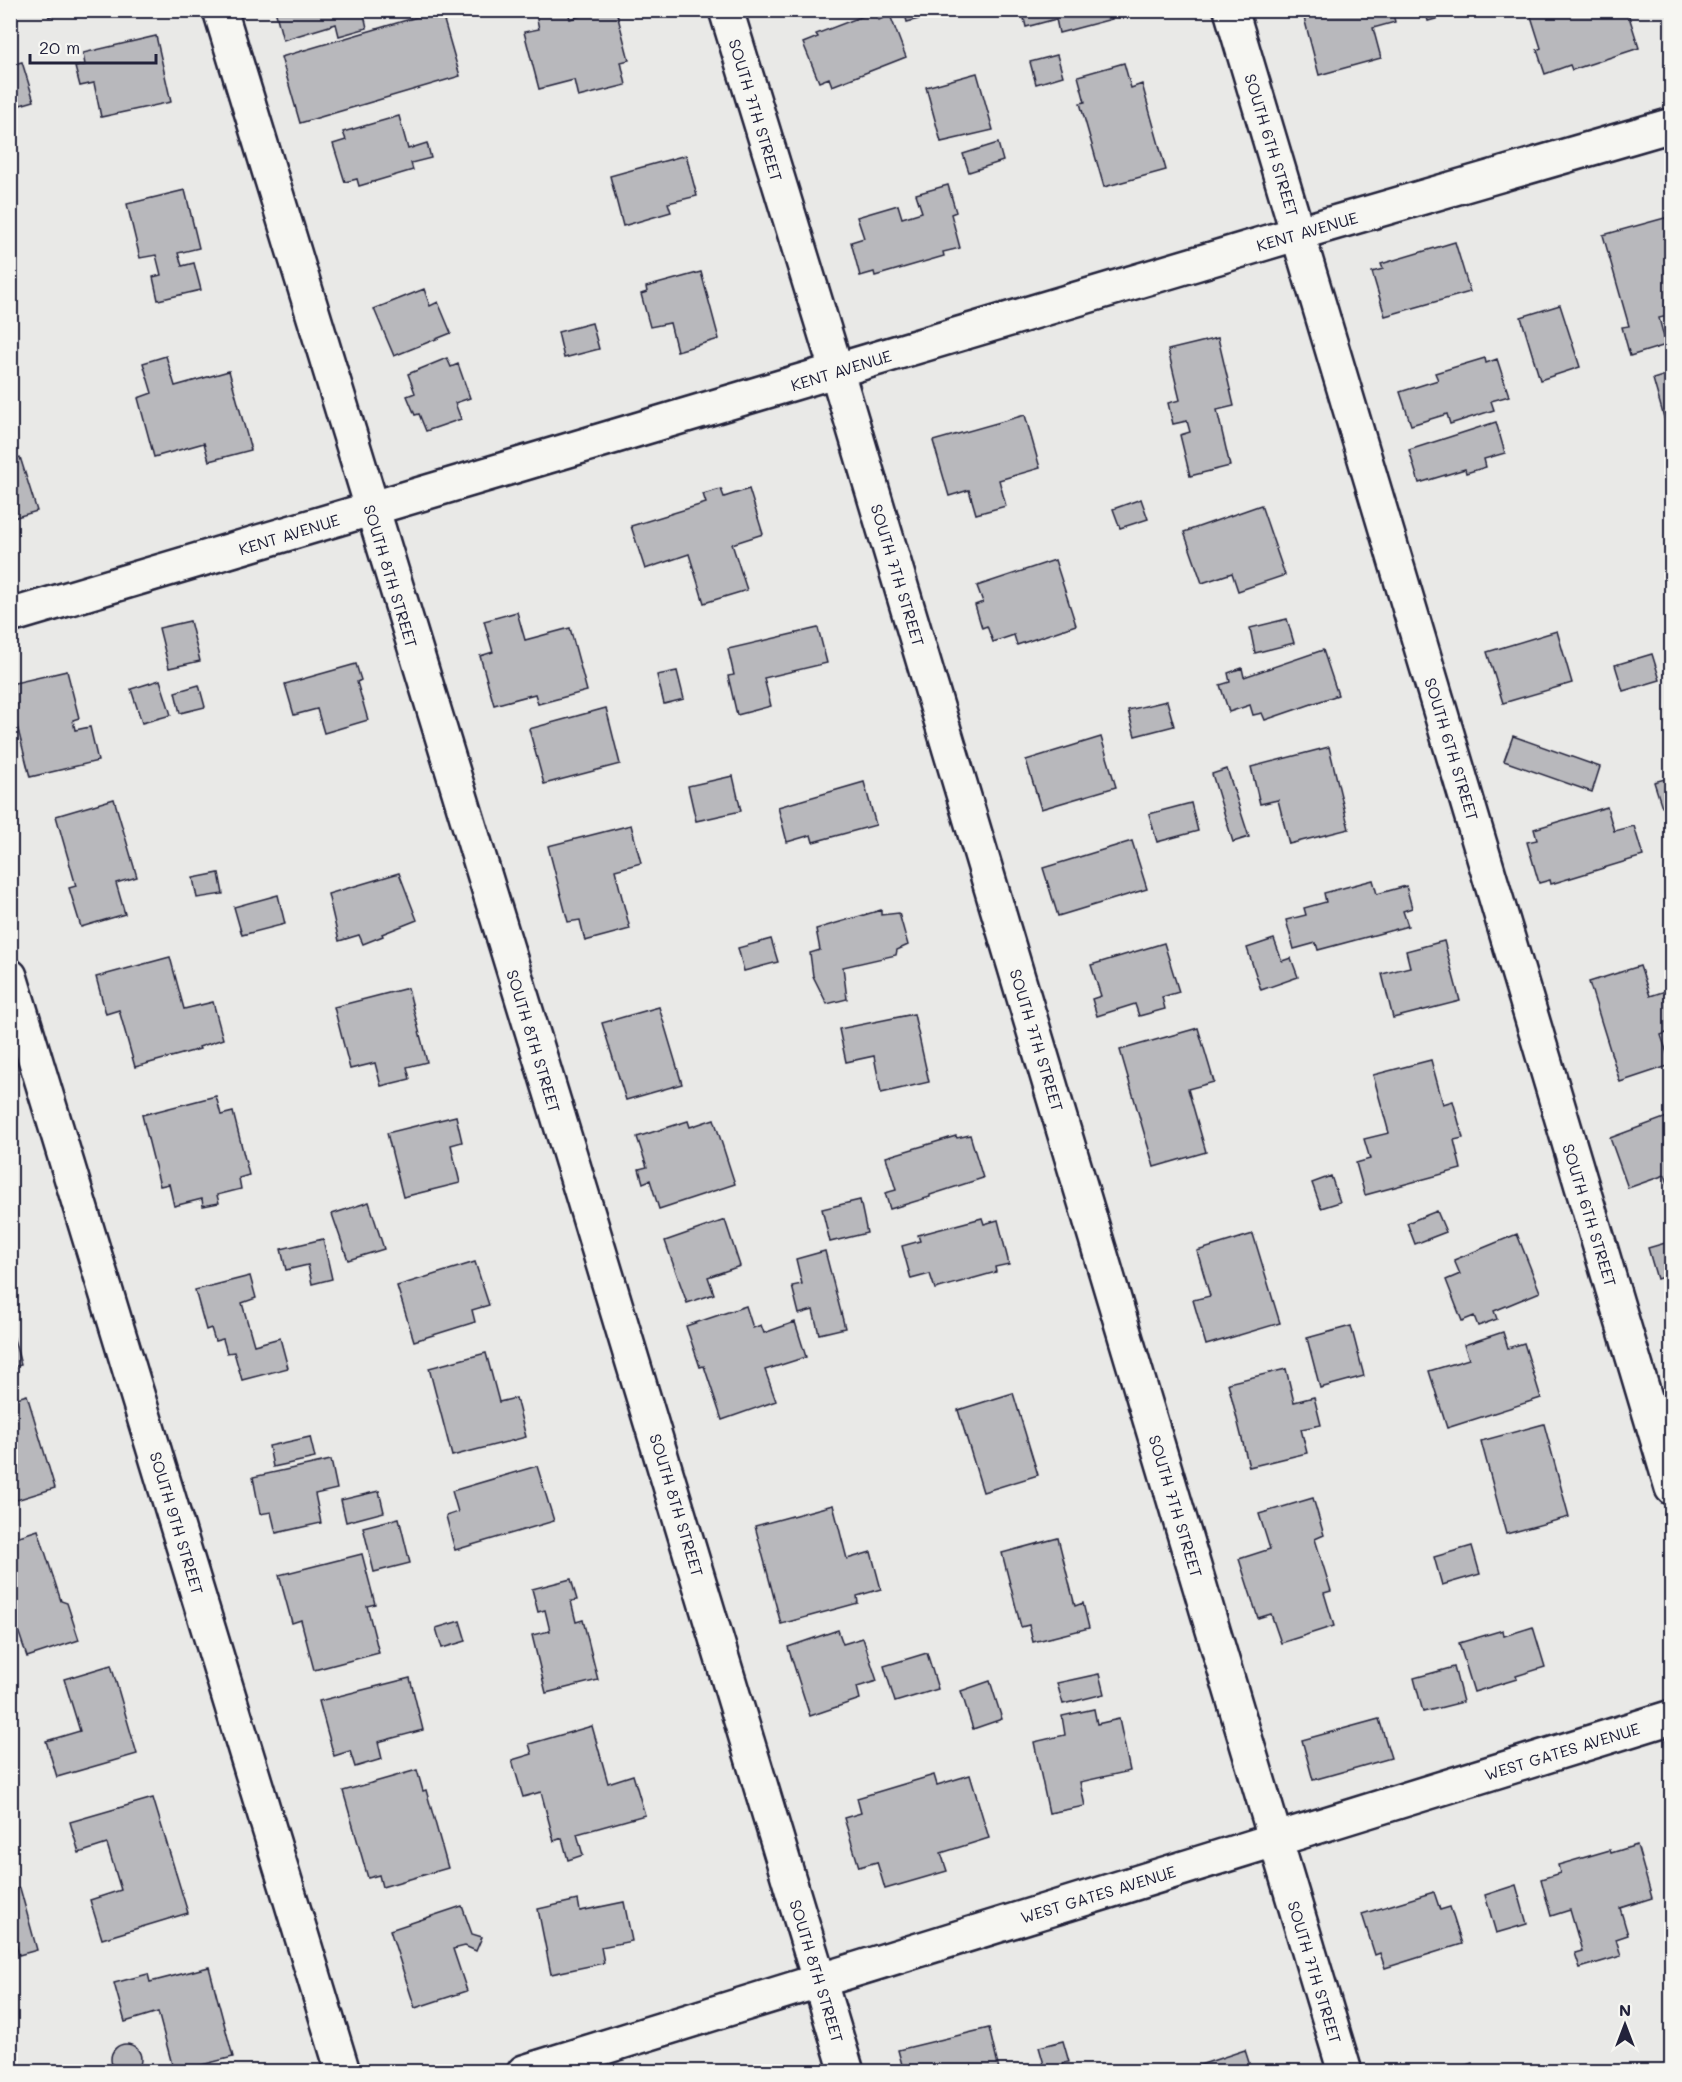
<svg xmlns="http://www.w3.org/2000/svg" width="1682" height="2082" viewBox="0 0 1682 2082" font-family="Mali,sans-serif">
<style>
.building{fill:#b8b8bc;stroke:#22223b;stroke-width:1.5}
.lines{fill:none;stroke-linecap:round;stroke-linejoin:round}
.minor-casing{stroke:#22223b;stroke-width:38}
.minor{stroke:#f6f6f2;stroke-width:33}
.labels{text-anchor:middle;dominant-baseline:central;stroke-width:5;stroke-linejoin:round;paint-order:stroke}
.street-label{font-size:16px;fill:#22223b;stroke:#f6f6f2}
</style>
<rect width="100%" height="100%" fill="#e9e9e7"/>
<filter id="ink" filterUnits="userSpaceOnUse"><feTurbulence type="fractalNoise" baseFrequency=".0167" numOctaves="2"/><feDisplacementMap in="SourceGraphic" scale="12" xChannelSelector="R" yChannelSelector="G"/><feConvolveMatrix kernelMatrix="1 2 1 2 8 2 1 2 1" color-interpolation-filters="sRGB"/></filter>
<g filter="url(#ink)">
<path class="building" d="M47 10H73L49 17Z
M275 10H363L367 28 339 36 336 24 283 40Z
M441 10 460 76 300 123 281 57Z
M535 10H568L570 19 601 10H616L629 60 621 62 626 85 578 97 574 80 539 89 524 32 539 29Z
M904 10H953L907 22Z
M1022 10H1110L1112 19 1059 33 1056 19 1026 27Z
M1302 10H1392L1395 22 1373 28 1381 58 1319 75Z
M1425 10H1461L1462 12 1428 21Z
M1529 10H1627L1639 48 1572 70 1570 65 1545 74 1537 50 1541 48Z
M876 11 879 20 890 15 906 57 832 86 829 78 819 82 803 43 818 37 816 34Z
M156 36 171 102 101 117 94 83 80 86 75 67 85 65 83 53Z
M1057 55 1063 76 1036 84 1030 62Z
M22 62 34 101 10 108V65Z
M1124 63 1131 88 1142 84 1166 170 1104 187 1080 103 1085 102 1078 76Z
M977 73 993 130 941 142 926 87Z
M399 116 408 149 427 143 431 158 411 163 413 170 359 186 357 179 345 182 333 144 346 140 343 132Z
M998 143 1003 161 969 172 963 154Z
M686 155 697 196 668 203 671 212 623 226 610 176Z
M948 185 956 212 951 214 960 248 943 252 944 256 875 276 874 272 860 276 851 242 864 238 857 217 898 205 902 218 922 212 916 194Z
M185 190 199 248 178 253 182 266 194 263 201 290 158 300 153 277 161 275 156 255 140 258 127 204Z
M1672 216V257L1669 258 1672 266V315L1659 318 1666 345 1630 356 1622 327 1629 326 1603 235Z
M1455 242 1470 292 1385 316 1372 272 1383 269 1381 264Z
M701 272 719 339 677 351 670 323 650 327 641 294 647 292 646 287Z
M424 289 430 306 438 302 451 333 394 356 374 309Z
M1560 305 1580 367 1540 380 1521 317Z
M592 323 599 349 564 358 558 332Z
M1218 338 1234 406 1217 410 1230 466 1190 476 1180 435 1190 432 1187 421 1173 424 1168 403 1180 400 1168 350Z
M166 356 175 386 229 371 251 450 209 461 204 443 154 457 138 398 152 393 143 363Z
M447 358 451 367 458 364 470 398 455 403 461 419 426 431 419 414 415 415 407 396 415 393 408 374Z
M1485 358 1486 363 1497 359 1509 396 1491 401 1494 410 1450 424 1447 414 1411 425 1400 392 1438 380 1435 373Z
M1672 373V442H1671L1653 379Z
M1025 415 1040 468 999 480 1006 506 976 514 969 490 949 496 933 441Z
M1496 422 1505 453 1484 459 1486 467 1466 473 1465 469 1419 483 1409 450Z
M20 457 37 511 10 519V459Z
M721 489 724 497 749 489 763 534 732 544 747 590 704 603 689 554 645 569 631 526 706 503 703 494Z
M1141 499 1148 519 1120 528 1113 509Z
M1261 505 1285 575 1238 591 1232 573 1202 583 1184 532Z
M1055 560 1076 625 1017 645 1014 635 993 642 987 626 982 628 975 605 983 602 977 586Z
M517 612 525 640 570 628 587 691 538 704 535 694 494 705 480 656 493 652 484 621Z
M1287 619 1294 643 1255 653 1250 628Z
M190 621 200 661 169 668 159 628Z
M818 628 827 663 764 678 771 706 737 715 728 676 734 675 728 649Z
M1557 631 1572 683 1503 703 1487 652Z
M1323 650 1338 695 1265 720 1262 713 1253 715 1250 705 1229 712 1220 685 1230 682 1228 673 1242 668 1244 677Z
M1652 654 1660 680 1623 691 1615 665Z
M356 664 361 680 357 682 368 720 324 733 317 709 294 715 285 684Z
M67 671 79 718 73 720 75 730 90 727 98 761 30 777 10 698V684Z
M677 671 684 699 664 704 657 675Z
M160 680 171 715 142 723 131 689Z
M199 685 205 707 180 713 175 692Z
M1167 701 1174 726 1135 736 1128 710Z
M606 708 620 764 544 784 529 729Z
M1513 736 1600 767 1592 792 1504 761Z
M1101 737 1116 787 1041 809 1026 760Z
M1329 747 1349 829 1289 844 1278 800 1260 804 1251 767Z
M1227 769 1249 837 1233 842 1212 774Z
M733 776 741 811 696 821 688 786Z
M1672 777V805L1662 807 1654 782Z
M864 782 876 825 813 842 811 835 787 842 778 807Z
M114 799 137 877 116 883 125 914 81 927 69 888 76 886 56 816Z
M1191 803 1198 831 1157 842 1149 814Z
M1607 807 1614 831 1634 826 1643 856 1551 884 1550 880 1539 883 1527 842 1537 840 1534 829Z
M631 825 641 863 615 870 630 929 585 941 580 920 568 922 548 846Z
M1132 841 1147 889 1058 916 1043 868Z
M219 873 223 894 197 898 193 878Z
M399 873 417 920 382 934 383 936 363 944 359 935 339 941 328 894Z
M1373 880 1377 894 1406 886 1412 908 1403 911 1408 926 1318 950 1316 943 1294 949 1286 920 1306 915 1304 908 1326 902 1324 893Z
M278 895 285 924 242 935 234 907Z
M881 910V915L899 913 908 945 897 950 896 955 843 967 847 999 827 1004 813 976 810 953 820 950 816 929Z
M771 939 778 962 744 971 738 948Z
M1274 939 1282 961 1291 958 1298 977 1261 990 1247 948Z
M1444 941 1460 1001 1393 1018 1382 974 1410 967 1406 951Z
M1164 943 1179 992 1162 997 1165 1009 1139 1016 1135 1004 1097 1016 1092 999 1101 996 1091 965Z
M170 957 184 1009 213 1002 223 1039 199 1047 200 1049 135 1067 119 1010 106 1014 96 977Z
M1640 966 1650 996 1672 989V1031L1661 1035 1671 1065 1620 1082 1589 982Z
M408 988 427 1062 407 1067 410 1079 381 1086 375 1063 350 1069 334 1007Z
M659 1007 682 1084 626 1100 602 1023Z
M914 1014 929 1082 881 1093 874 1056 846 1062 839 1029Z
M1198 1028 1214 1082 1188 1089 1206 1152 1154 1167 1120 1050Z
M1431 1060 1443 1104 1453 1101 1463 1138 1454 1140 1461 1169 1365 1195 1356 1163 1370 1159 1364 1139 1389 1133 1373 1075Z
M216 1096 221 1115 233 1112 249 1175 239 1178 241 1189 217 1195 219 1203 203 1206 202 1199 174 1206 169 1184 160 1186 142 1115Z
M1672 1115V1189L1670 1190 1665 1175 1628 1188 1610 1138Z
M456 1116 462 1142 451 1145 460 1183 403 1197 387 1133Z
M714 1119 735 1184 659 1209 650 1180 643 1183 639 1169 647 1167 637 1137 688 1121 690 1127Z
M970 1135 983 1178 930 1195V1197L890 1209 885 1193 896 1190 886 1157 956 1136 957 1138Z
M1331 1176 1340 1202 1321 1208 1312 1183Z
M860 1200 867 1233 830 1242 822 1209Z
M369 1202 384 1249 348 1260 332 1214Z
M1437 1211 1446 1232 1415 1244 1407 1223Z
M982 1218 984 1224 998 1220 1009 1264 995 1267 996 1272 935 1289 930 1274 911 1279 902 1246 920 1241 918 1235Z
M725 1220 740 1266 708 1277 714 1294 687 1303 665 1241Z
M1253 1234 1280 1323 1206 1345 1193 1300 1210 1296 1197 1251Z
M1517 1234 1540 1292 1494 1311 1497 1319 1478 1326 1474 1316 1462 1321 1446 1280 1460 1274 1454 1260Z
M323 1239 332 1279 312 1284 308 1265 286 1270 281 1249Z
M1672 1241V1274L1657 1279 1648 1248Z
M825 1251 845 1328 819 1334 813 1310 799 1314 792 1286 802 1284 796 1259Z
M475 1262 489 1305 472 1310 475 1322 414 1341 397 1286Z
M250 1276 256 1298 242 1303 254 1345 280 1338 288 1368 242 1380 234 1352 227 1353 223 1339 215 1341 211 1328 206 1330 195 1290Z
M746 1306 753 1328 761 1325 764 1333 795 1322 806 1357 765 1370 776 1401 722 1420 704 1366 700 1367 686 1326Z
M10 1324 21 1365 10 1368Z
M1351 1326 1364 1376 1320 1388 1307 1338Z
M1503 1332 1508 1348 1524 1343 1541 1398 1447 1428 1429 1371 1469 1359 1464 1345Z
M486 1353 499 1402 516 1398 526 1437 452 1456 429 1368Z
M1286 1369 1294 1402 1314 1397 1321 1425 1301 1429 1307 1453 1249 1467 1228 1383Z
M1013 1393 1038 1475 983 1492 958 1410Z
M27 1395 55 1488 10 1502V1400Z
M1544 1424 1569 1517 1506 1534 1481 1441Z
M310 1437 315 1458 273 1467 269 1446Z
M331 1460 337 1489 315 1494 321 1523 276 1533 271 1512 260 1514 253 1477Z
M537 1466 554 1521 455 1550 446 1516 458 1512 452 1491Z
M379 1491 384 1512 346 1522 341 1500Z
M1313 1498 1324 1535 1315 1539 1331 1591 1324 1593 1334 1626 1281 1643 1271 1614 1258 1618 1239 1559 1270 1549 1259 1514Z
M833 1505 847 1559 871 1552 881 1589 857 1596 858 1603 781 1624 755 1526Z
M399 1518 410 1563 374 1572 363 1527Z
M38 1530 61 1601 67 1603 79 1640 27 1657 15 1621 10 1622V1539Z
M1058 1538 1075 1606 1083 1603 1089 1628 1033 1642 1029 1625 1021 1627 1002 1553Z
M1472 1546 1480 1574 1442 1585 1434 1557Z
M362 1554 375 1604 367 1606 379 1653 314 1670 301 1620 292 1623 279 1575Z
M571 1579 577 1600 571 1601 576 1622 583 1620 598 1680 546 1693 532 1635 550 1631 545 1610 538 1612 532 1589Z
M460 1621 466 1641 442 1648 436 1628Z
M1533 1627 1545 1667 1516 1676 1517 1679 1474 1692 1459 1643 1503 1630 1504 1636Z
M838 1630 843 1644 863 1638 877 1681 857 1687 860 1699 810 1716 788 1647Z
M927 1653 938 1689 895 1702 884 1666Z
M111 1665 137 1754 57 1777 46 1741 80 1731 64 1679Z
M1454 1667 1463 1702 1423 1712 1414 1678Z
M1099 1674 1104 1694 1063 1704 1057 1683Z
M410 1678 423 1730 378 1742 382 1759 355 1767 350 1751 334 1756 319 1701Z
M990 1681 1002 1719 973 1729 961 1691Z
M1094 1709 1097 1724 1119 1719 1130 1771 1080 1782 1085 1806 1049 1813 1034 1742 1065 1735 1062 1716Z
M1379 1719 1391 1758 1313 1780 1302 1740Z
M592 1726 608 1783 633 1775 645 1815 577 1834 583 1855 568 1860 562 1838 554 1841 541 1792 523 1797 512 1760 532 1754 529 1744Z
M417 1770 423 1791 426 1790 448 1868 382 1887 379 1875 368 1878 343 1791Z
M934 1775 937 1785 970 1775 989 1838 941 1853 947 1871 885 1889 877 1862 859 1867 844 1818 861 1813 857 1798Z
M153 1798 188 1913 102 1939 90 1900 121 1890 107 1844 79 1853 70 1822Z
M1637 1845 1652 1898 1620 1908 1628 1935 1616 1939 1621 1956 1580 1968 1575 1953 1582 1951 1570 1910 1551 1916 1541 1879 1560 1873 1558 1865 1610 1850 1611 1853Z
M1516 1885 1527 1924 1496 1933 1485 1895Z
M20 1888 37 1950 19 1955 10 1921V1890Z
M1434 1892 1440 1910 1450 1907 1462 1944 1385 1968 1380 1953 1375 1955 1362 1914Z
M578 1900 580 1911 624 1902 632 1941 601 1947 604 1963 551 1974 538 1909Z
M462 1906 472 1934 482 1937 476 1951 465 1946 453 1949 467 1991 415 2008 390 1930Z
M209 1967 233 2057 174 2072 158 2012 125 2022 114 1983 148 1974 150 1982Z
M989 2028 999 2070 904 2072 898 2050Z
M1063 2041 1069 2062 1063 2063 1065 2072H1051L1050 2066 1045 2068 1039 2047Z
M111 2059a15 15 0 1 1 30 0a15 15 0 1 1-30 0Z
M1245 2050 1252 2072H1179Z
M1472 2063 1474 2072H1446Z"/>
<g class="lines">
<defs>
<path id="minor" d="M220 10C428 698 643 1383 847 2072
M726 10 837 372 1345 2072
M1231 10 1672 1488
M10 616 1299 233 1672 125
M10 976 343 2072
M524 2072 1672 1717"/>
</defs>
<use href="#minor" class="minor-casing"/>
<use href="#minor" class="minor"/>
</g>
</g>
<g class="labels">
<g class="street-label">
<text transform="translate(756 110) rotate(73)">SOUTH 7TH STREET</text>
<text transform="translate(1272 145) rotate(73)">SOUTH 6TH STREET</text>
<text transform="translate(1307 231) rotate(-16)">KENT AVENUE</text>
<text transform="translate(841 370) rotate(-17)">KENT AVENUE</text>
<text transform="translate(289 534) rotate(-17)">KENT AVENUE</text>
<text transform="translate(898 575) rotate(73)">SOUTH 7TH STREET</text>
<text transform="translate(391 576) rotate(73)">SOUTH 8TH STREET</text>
<text transform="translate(1452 749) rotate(73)">SOUTH 6TH STREET</text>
<text transform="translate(1037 1040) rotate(73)">SOUTH 7TH STREET</text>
<text transform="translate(534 1041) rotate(73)">SOUTH 8TH STREET</text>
<text transform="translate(1590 1215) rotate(73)">SOUTH 6TH STREET</text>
<text transform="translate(677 1505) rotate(73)">SOUTH 8TH STREET</text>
<text transform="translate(1176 1506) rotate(73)">SOUTH 7TH STREET</text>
<text transform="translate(177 1523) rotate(73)">SOUTH 9TH STREET</text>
<text transform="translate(1562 1751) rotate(-17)">WEST GATES AVENUE</text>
<text transform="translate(1098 1894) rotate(-17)">WEST GATES AVENUE</text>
<text transform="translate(817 1971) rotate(73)">SOUTH 8TH STREET</text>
<text transform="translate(1315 1972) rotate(73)">SOUTH 7TH STREET</text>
</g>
</g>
<rect width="1682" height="2082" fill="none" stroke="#f6f6f2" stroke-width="36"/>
<rect x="18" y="18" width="1646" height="2046" fill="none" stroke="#22223b" stroke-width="2" filter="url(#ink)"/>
<g transform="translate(1625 2025)" stroke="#f6f6f2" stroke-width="4.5" paint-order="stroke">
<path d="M0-4.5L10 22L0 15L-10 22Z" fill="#22223b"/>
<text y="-9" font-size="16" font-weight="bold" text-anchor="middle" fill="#22223b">N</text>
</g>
<path d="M30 54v9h126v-9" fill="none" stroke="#22223b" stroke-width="3"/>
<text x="39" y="54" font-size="18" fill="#22223b" stroke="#f6f6f2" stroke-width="4.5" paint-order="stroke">20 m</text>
</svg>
